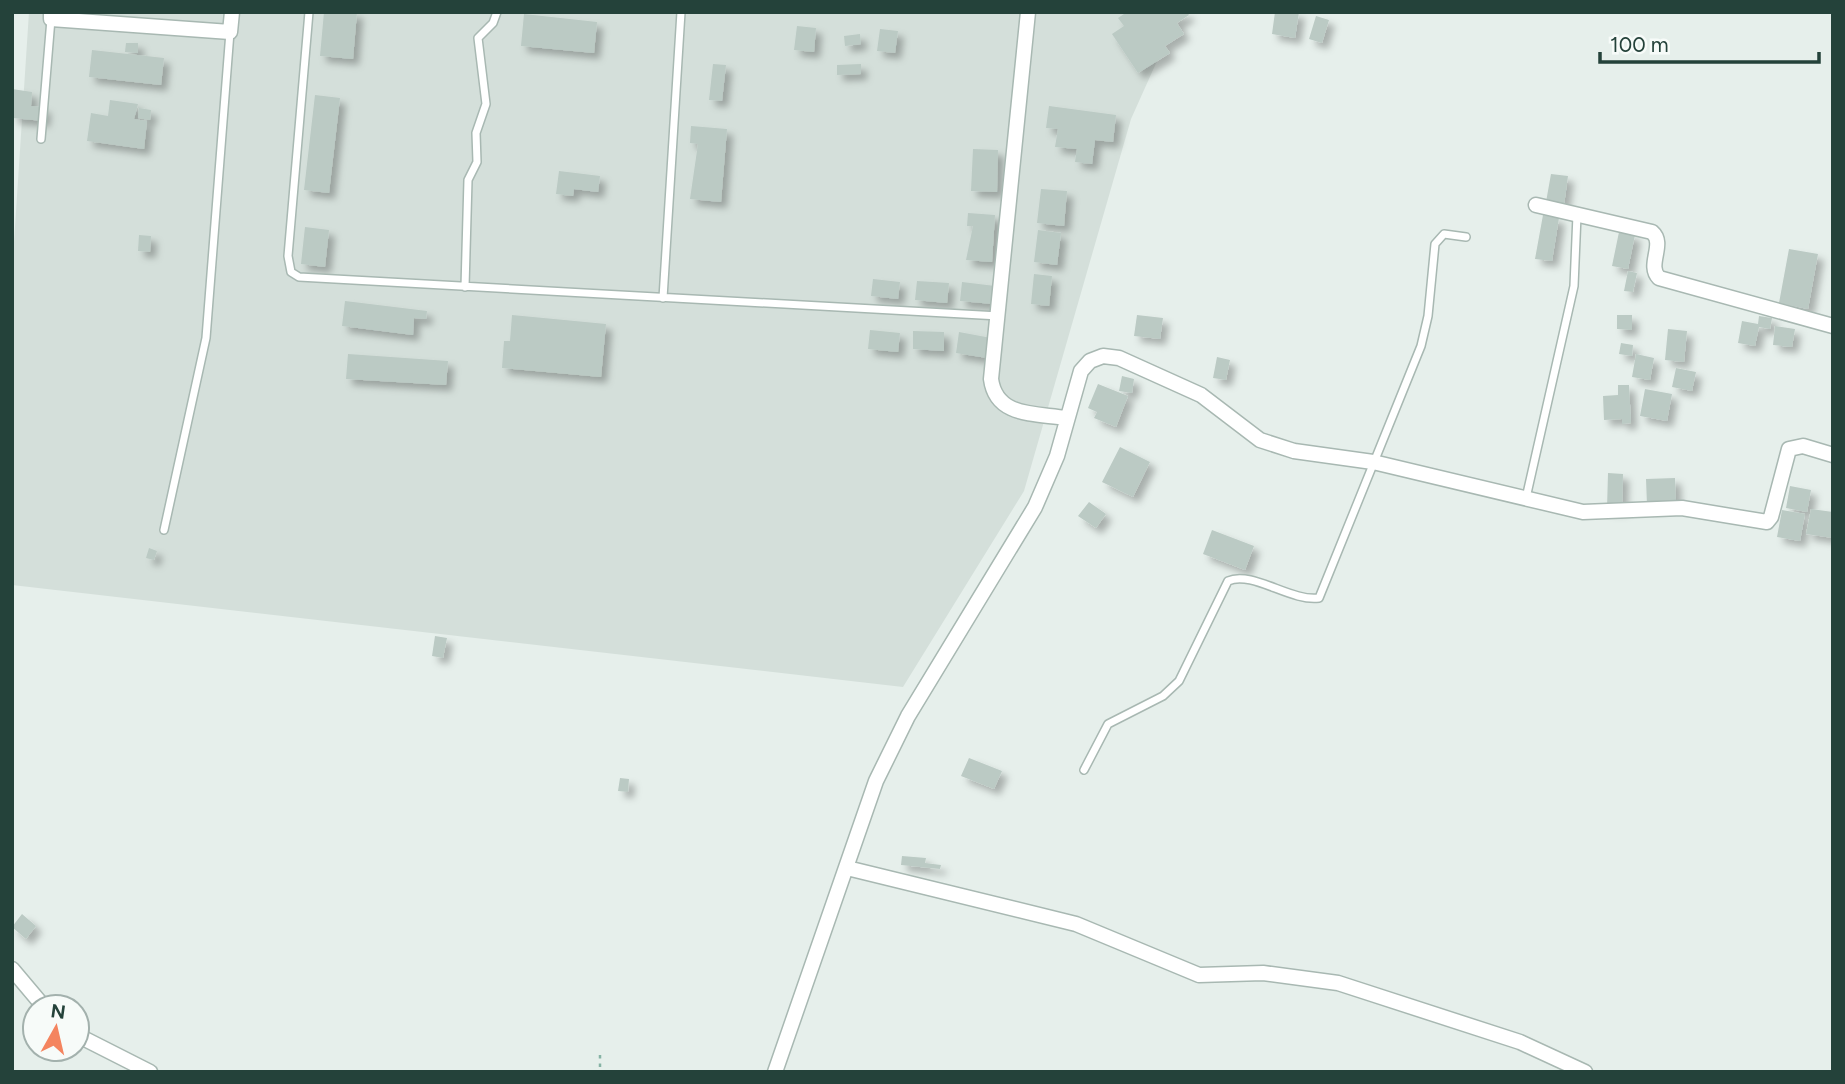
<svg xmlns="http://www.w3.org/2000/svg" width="1845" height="1084" viewBox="0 0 1845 1084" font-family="Figtree,sans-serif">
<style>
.built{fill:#d4dfda}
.building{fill:#bbcac4;filter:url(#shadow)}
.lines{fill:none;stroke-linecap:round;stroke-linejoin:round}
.lane-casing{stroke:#a8b8b2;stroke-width:10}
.street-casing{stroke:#a8b8b2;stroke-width:17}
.path{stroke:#86b3a5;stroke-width:2.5;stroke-dasharray:3.5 5;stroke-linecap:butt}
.lane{stroke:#fff;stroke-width:7}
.street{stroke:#fff;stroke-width:14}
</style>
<defs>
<filter id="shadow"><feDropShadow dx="6" dy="6" stdDeviation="3.5" flood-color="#0004"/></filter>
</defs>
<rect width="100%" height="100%" fill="#e6efeb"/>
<path class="built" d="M29 12H1179L1131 119 1024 491 903 687 12 585V273Z"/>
<path class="building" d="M324 12H357L353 59 320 56Z
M1127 12H1187L1189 15 1177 23 1184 34 1165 46 1170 53 1138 73 1112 34 1124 26 1118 18Z
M1275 12H1299L1295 38 1272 34Z
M524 14 597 22 594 53 521 46Z
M1316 16 1329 20 1322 43 1309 39Z
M797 26 816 28 814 52 794 50Z
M880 29 898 31 895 53 877 51Z
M860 34 861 44 845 46 844 36Z
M126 43H138V53L125 52Z
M92 50 164 58 161 85 89 77Z
M713 64 726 65 722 101 709 100Z
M861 64V74L837 75V65Z
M12 89 32 92 31 106 45 107 44 121 12 118Z
M315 95 340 98 329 193 304 190Z
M110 100 138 104 134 119 147 121 144 149 87 141 91 113 108 116Z
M1049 106 1116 115 1113 142 1095 140 1092 164 1075 162 1077 149 1055 147 1058 129 1046 128Z
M139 108 151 110 150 120 138 118Z
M691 126 727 129 721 202 690 199 698 144 690 143Z
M973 149 998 150 997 192 971 191Z
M559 171 600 176 598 192 574 189 573 196 556 194Z
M1551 174 1568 176 1564 205 1546 202Z
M1041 189 1067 191 1064 226 1037 223Z
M968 213 995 215 992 262 966 260 973 226H967Z
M1543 215 1559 218 1552 261 1535 259Z
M305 227 329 230 325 267 301 264Z
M1038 230 1061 233 1057 265 1034 262Z
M1619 232 1635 235 1628 269 1612 266Z
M139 235 151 236 150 252 138 251Z
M1789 249 1818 254 1808 309 1779 303Z
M1628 271 1637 273 1633 292 1624 291Z
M1034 274 1052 276 1049 306 1031 304Z
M873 279 900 282 898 299 871 296Z
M917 281 949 283 947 303 915 300Z
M962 282 995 286 993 304 960 301Z
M345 301 427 311 426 319 414 318 413 335 342 326Z
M512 315 606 324 601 377 502 368 504 341H510Z
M1137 315 1163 318 1160 339 1134 336Z
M1617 315H1632V330L1617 329Z
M1759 316 1772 318 1770 329 1759 327 1755 346 1738 343 1742 321 1758 324Z
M1775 326 1795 329 1792 347 1773 345Z
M1668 329 1687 331 1684 362 1665 360Z
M870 330 900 333 898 352 868 349Z
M913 331 944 332V351L913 349Z
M959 332 991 338 987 358 956 353Z
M1621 343 1633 345 1632 356 1619 354Z
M348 354 448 361 446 385 346 379Z
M1636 354 1654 358 1650 380 1632 377Z
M1217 357 1230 360 1226 380 1213 378Z
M1676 368 1696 372 1692 391 1672 387Z
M1122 376 1134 379 1132 393 1119 391Z
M1098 384 1128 396 1116 427 1094 418 1097 412 1088 408Z
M1618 385H1629L1631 423 1622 424V419L1604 420 1603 396 1618 395Z
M1645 389 1672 394 1667 421 1640 416Z
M1120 447 1150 462 1133 497 1102 482Z
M1608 473 1623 474 1622 509H1607Z
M1675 478 1676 504 1647 505 1646 479Z
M1790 486 1811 490 1807 512 1786 508Z
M1089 502 1106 514 1096 528 1078 516Z
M1811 509 1833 512V538L1806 534Z
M1782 510 1805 514 1800 541 1777 537Z
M1212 530 1254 546 1245 570 1203 554Z
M149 548 157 551 154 560 146 558Z
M435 636 447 638 443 658 432 656Z
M969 758 1002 771 994 789 961 776Z
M620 778 629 779 628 792 618 791Z
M902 856 926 858 925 863 941 865 940 869 901 865Z
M22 914 36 926 26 939 12 927Z"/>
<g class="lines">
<defs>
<path id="lane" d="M309 12 288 256 291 272 299 277 999 316
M41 139 51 19
M465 287 468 180 477 162 476 133 486 104 478 38 493 23 497 12
M663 298 681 12
M1526 498 1574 286 1577 215
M164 530 206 338 230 32
M1084 770 1108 724 1163 696 1179 681 1228 581C1252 570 1291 602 1319 598L1421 346 1428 316 1435 244 1444 234 1466 237"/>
<path id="street" d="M51 12V19L230 32 232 12
M1028 12 991 379C996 417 1034 413 1066 418
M1536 205 1652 232C1666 244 1646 265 1659 278L1833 326
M847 868 1076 924 1199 975 1263 973 1338 983 1520 1042 1585 1072
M12 969 44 1007
M77 1035 150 1072
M775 1072 876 781 908 716 1035 507 1057 456 1081 371 1090 361 1103 356 1119 358 1201 395 1260 440 1294 451 1373 462 1583 512 1682 508 1767 522 1771 517 1789 449 1803 446 1833 455"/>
</defs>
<use href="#lane" class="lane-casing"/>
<use href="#street" class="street-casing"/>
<path class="path" d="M600 1055V1072"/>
<use href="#lane" class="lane"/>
<use href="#street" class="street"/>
</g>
<rect width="1845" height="1084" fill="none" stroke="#24423a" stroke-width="28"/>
<g transform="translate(56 1028) rotate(8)"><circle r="33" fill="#f7fbf9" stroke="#a3b1ad" stroke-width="2"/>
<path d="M0-5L12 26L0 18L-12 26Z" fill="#f4845f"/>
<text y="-10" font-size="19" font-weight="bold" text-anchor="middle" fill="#24423a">N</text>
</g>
<path d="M1600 52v10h219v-10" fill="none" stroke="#24423a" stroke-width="3.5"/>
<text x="1610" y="52" font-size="21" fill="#24423a" stroke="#f7fbf9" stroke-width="5" paint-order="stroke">100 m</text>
</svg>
